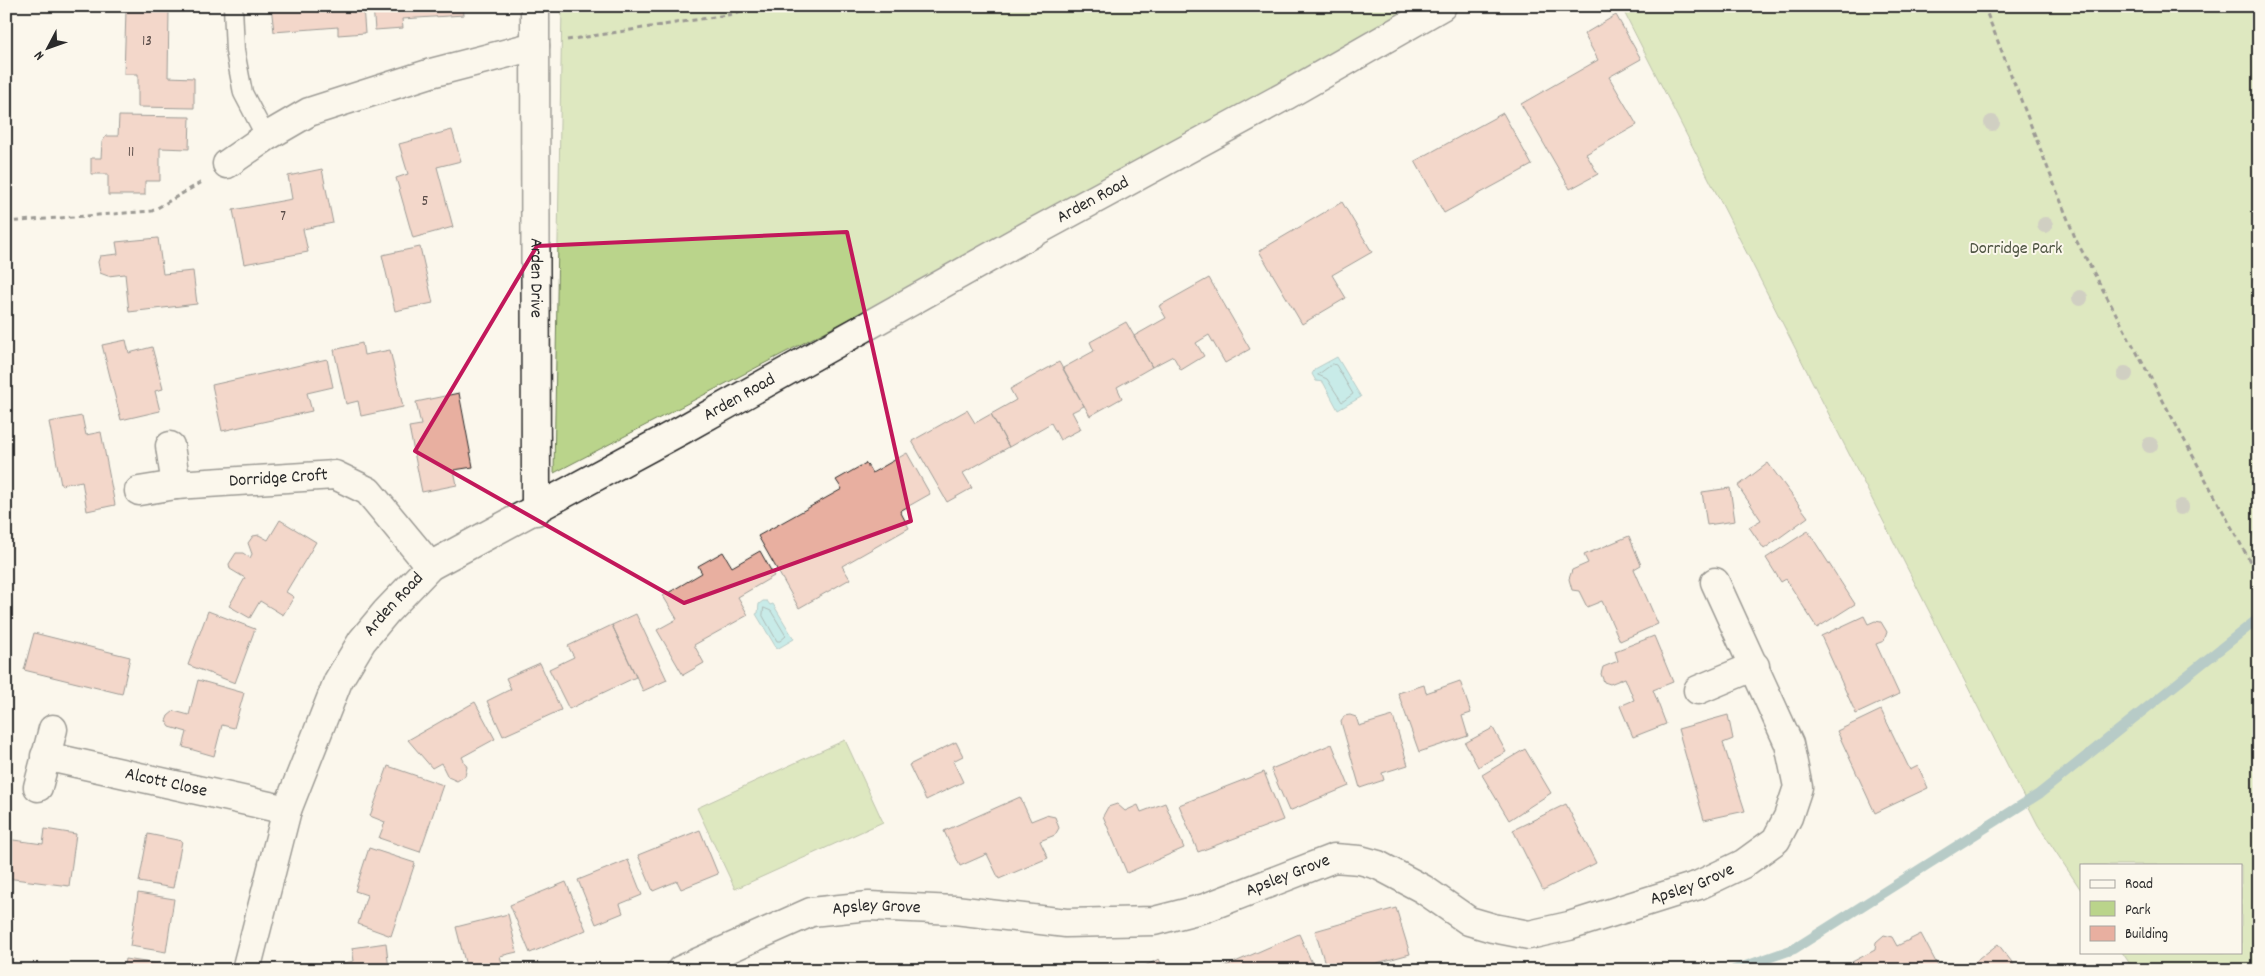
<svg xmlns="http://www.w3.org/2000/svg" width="2265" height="976" viewBox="0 0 2265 976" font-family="Dekko,sans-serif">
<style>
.green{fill:#bad48b;stroke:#72805b}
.water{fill:#8bdce3;stroke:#659599}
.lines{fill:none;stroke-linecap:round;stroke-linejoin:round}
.shore{stroke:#517275;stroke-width:1}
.stream{stroke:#659599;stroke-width:10}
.building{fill:#e8afa0;stroke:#2b2b2b}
.lane-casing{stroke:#2b2b2b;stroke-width:21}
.street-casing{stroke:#2b2b2b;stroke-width:31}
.path{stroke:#2b2b2b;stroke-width:3;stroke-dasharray:5 4;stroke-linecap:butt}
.lane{stroke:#fbf7ec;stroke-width:18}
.street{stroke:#fbf7ec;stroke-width:28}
.tree{fill:#9c9e8f}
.marked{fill:none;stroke:#c2185b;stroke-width:4;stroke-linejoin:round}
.labels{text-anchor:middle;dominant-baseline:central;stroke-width:4;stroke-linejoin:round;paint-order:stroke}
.number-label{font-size:15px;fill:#5a4c48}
.street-label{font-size:18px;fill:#2b2b2b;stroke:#fbf7ec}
.park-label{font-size:18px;fill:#4f5543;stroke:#fbf7ec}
</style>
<rect width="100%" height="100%" fill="#fbf7ec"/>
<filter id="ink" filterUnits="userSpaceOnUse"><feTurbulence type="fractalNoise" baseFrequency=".02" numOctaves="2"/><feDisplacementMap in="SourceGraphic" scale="10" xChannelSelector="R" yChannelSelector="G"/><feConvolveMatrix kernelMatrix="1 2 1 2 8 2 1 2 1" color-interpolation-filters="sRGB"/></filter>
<g filter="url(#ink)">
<path class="green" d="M562 6H1419L1026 227 554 473Z
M1621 6H2259V970H2134L2122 952H2241V865H2081V890L2038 825Z
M845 740 883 822 735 889 697 808Z"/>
<path class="water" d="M1337 357 1361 397 1338 410 1323 382 1316 381 1312 374 1315 369Z
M763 601H767L770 605 773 604 794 639 777 649 756 614 758 613 759 604Z"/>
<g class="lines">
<path class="shore" d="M1333 364 1336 365 1353 394 1342 402 1327 379 1318 375Z
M764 608 771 611 786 636 780 641H777L763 616Z"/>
<path class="stream" d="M1734 970 1794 949 2039 794 2259 618"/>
</g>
<path class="building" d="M271 6H363L365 33 338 35V27L274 32Z
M373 6H463L464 15 402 19 403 28 375 30Z
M126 10 169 11 168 77 194 78V108L138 107V74H124Z
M1616 15 1641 59 1609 77 1637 125 1586 154 1598 174 1570 189 1521 104 1598 60 1584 34Z
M1503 113 1532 165 1444 213 1415 161Z
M119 116 190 117 189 149 160 148V181H145V195H108V174H91V158H101L102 142 106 136H118Z
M452 130 461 161 437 167 453 227 413 238 396 178 408 174 399 144Z
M322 169 333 223 303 229 308 252 244 264 233 210 292 199 288 176Z
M1342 202 1372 252 1332 275 1346 298 1302 324 1259 251Z
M158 238 163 274 193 271 197 304 129 312 125 274 108 276 100 273 98 262 100 256 118 254 116 242Z
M420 247 433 303 395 311 382 255Z
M1209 278 1250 349 1225 363 1209 335 1196 343 1204 356 1181 370 1173 356 1152 367 1134 336 1166 318 1159 306Z
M1126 322 1152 367 1117 387 1122 398 1090 416 1063 368 1094 351 1090 342Z
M126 340 129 353 152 347 163 389 155 391 160 411 121 420 102 345Z
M362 343 364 355 390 350 403 407 361 416 358 401 346 404 334 350Z
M327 359 333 387 307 393 312 411 222 431 212 385Z
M1059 362 1084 406 1072 412 1081 429 1060 440 1051 423 1009 447 991 414 1016 400 1010 389Z
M459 393 473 467 454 470 457 485 422 492 409 427 421 425 416 402Z
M967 410 975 423 991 414 1009 447 963 473 972 488 947 502 912 441Z
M82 416 86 435 101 432 115 505 87 511 82 481 61 485 49 422Z
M907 453 930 494 900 511 909 528 842 566 850 579 799 608 758 536 842 489 836 480 866 463 872 473Z
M1768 463 1808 517 1764 549 1749 527 1761 520 1738 486Z
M1730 488 1735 521 1707 525 1702 492Z
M280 520 316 542 286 592 294 597 283 615 260 601 250 618 229 606 245 578 230 569 229 564 236 553H243L250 558 252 554 248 543 253 536 259 535 268 540Z
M1808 531 1855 604 1817 628 1786 579 1781 582 1766 558Z
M1629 536 1641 565 1634 569 1658 624 1620 641 1602 601 1587 607 1579 591 1572 590 1569 579 1572 570 1588 563 1584 555Z
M760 551 774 576 738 597 748 615 694 645 704 663 683 675 657 630 677 619 663 596 702 573 698 566 723 552 732 567Z
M208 611 255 629 235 683 188 665Z
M636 614 667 680 643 691 612 625Z
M1864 616 1868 624 1875 621 1881 622 1887 632 1884 641 1876 644 1899 694 1856 714 1821 636Z
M612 625 636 677 569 709 549 669 574 657 568 646Z
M34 633 130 657 122 694 24 670Z
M1654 636 1673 682 1653 690 1666 724 1633 737 1620 706 1634 700 1625 678 1610 684 1604 682 1601 674 1603 667 1618 661 1615 651Z
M540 663 561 710 503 736 487 701 511 689 506 678Z
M198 680 244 693 234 728 222 725 214 756 183 747 187 732 170 727 166 721 168 716 174 711 189 715Z
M1460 681 1471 713 1462 716 1468 736 1419 752 1398 693 1424 685 1426 693Z
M475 702 495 739 462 757 467 767 465 776 457 781 448 777 441 763 432 768 408 740Z
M1881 710 1910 770 1918 766 1928 788 1875 813 1837 731Z
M1350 715 1356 717 1359 726 1393 716 1408 765 1382 773 1384 780 1360 788 1341 722 1344 716Z
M1728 715 1733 739 1723 743 1745 811 1704 820 1678 729Z
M1493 728 1506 752 1478 767 1465 743Z
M956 742 963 756 953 761 963 782 926 800 909 765Z
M1332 744 1349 786 1289 811 1271 769Z
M1525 749 1551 793 1509 820 1482 775Z
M388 766 443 785 420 852 379 838 385 822 370 816Z
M1264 772 1283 820 1198 852 1179 805Z
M1020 797 1031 821 1046 815 1055 817 1059 828 1055 835 1040 841 1048 858 999 879 987 854 960 866 944 831Z
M1165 803 1184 848 1127 873 1103 816 1108 807 1117 804 1125 811 1138 805 1141 812Z
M1566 804 1596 863 1543 890 1513 830Z
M45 829 76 834 69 886 6 878V839L43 844Z
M700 830 718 874 681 889 677 881 653 891 638 855Z
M148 834 182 841 173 888 139 882Z
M369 848 415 863 391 936 358 924 367 895 355 891Z
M628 860 642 895 620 904 623 913 596 924 578 880Z
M566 882 586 930 530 953 510 905Z
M138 893 174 899 166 952 130 946Z
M1396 908 1410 954 1366 966 1367 970H1327L1315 931Z
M508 914 517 952 500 956 504 970H467L456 927Z
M1299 934 1315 970H1217Z
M1921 934 1940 970H1856L1852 962 1875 950 1876 942 1884 935 1892 937 1897 946Z
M386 943 389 970H345L344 963 354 961 352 948Z
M1998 944 2018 970H1965Z
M125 959 165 965 164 970H123Z
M1159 959 1165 970H1137Z"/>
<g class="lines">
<defs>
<path id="lane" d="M233 6 235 51 243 93 266 137"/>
<g id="street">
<path id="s1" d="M535 6 536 511"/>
<path d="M227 164 266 137 309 112 431 73 535 46"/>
<path d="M170 446 176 485"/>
<path id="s2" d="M139 491 176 485 335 475 368 491 430 566"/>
<path d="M1698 690 1755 666"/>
<path id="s3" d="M45 756 287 810"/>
<path d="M38 787 53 729"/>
<path id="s4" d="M246 970 287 810 338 681 362 641 386 612 430 566 682 430 1031 234 1285 96 1442 6"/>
<path id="s5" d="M681 970 811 912 869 906 955 910 1066 923 1154 921 1205 908 1334 858 1360 860 1378 865 1423 889 1469 921 1493 928 1529 935 1569 926 1699 885 1743 864 1776 840 1788 817 1798 787 1789 744 1715 582"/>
</g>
</defs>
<use href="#lane" class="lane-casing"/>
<use href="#street" class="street-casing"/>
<path class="path" d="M1984 6 2076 240 2259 578
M567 40 733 14 753 6
M6 222 152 211 202 182"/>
<use href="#lane" class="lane"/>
<use href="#street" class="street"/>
</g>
<g class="tree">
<circle cx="1992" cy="123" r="8"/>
<circle cx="2045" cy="225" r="8"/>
<circle cx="2080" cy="298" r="8"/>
<circle cx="2125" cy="374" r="8"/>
<circle cx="2150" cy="445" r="8"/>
<circle cx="2181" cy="507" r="8"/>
</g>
</g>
<path d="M0 0H2265V976H0ZM847 232 911 521 684 603 415 451 537 246Z" fill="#fbf7ec" fill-opacity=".55" fill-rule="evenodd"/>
<path class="marked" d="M847 232 911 521 684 603 415 451 537 246Z"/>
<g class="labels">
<g class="number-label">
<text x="147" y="42">13</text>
<text x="131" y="153">11</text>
<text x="425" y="202">5</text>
<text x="283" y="217">7</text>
</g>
<g class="street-label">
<text stroke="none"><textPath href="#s4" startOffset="1209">Arden Road</textPath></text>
<text stroke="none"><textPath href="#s1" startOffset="272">Arden Drive</textPath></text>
<text stroke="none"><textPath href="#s4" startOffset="804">Arden Road</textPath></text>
<text stroke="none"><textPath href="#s2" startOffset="140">Dorridge Croft</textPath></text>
<text stroke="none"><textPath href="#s4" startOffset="399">Arden Road</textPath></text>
<text stroke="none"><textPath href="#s3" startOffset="124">Alcott Close</textPath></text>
<text stroke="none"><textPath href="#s5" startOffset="628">Apsley Grove</textPath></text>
<text stroke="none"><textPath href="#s5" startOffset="1062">Apsley Grove</textPath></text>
<text stroke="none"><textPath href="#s5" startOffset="208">Apsley Grove</textPath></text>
</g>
<g class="park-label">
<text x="2016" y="249">Dorridge Park</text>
</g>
</g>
<rect width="2265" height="976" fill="none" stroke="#fbf7ec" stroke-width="25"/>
<rect x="12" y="12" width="2240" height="951" fill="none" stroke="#2b2b2b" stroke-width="2" filter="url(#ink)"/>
<rect x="2080" y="864" width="162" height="90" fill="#fbf7ec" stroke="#a8a59f"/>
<rect x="2090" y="880" width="25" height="8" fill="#fbf7ec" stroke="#a8a59f"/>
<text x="2125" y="888" font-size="15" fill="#2b2b2b">Road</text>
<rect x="2090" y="901" width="25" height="15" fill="#bad48b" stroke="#a8a59f"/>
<text x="2125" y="914" font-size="15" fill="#2b2b2b">Park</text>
<rect x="2090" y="926" width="25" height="15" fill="#e8afa0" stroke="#a8a59f"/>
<text x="2125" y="938" font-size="15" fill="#2b2b2b">Building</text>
<g transform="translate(48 48) rotate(229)" stroke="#fbf7ec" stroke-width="4" paint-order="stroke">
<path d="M0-4L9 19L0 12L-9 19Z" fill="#2b2b2b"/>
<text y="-8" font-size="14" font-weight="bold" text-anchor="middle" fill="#2b2b2b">N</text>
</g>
</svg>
